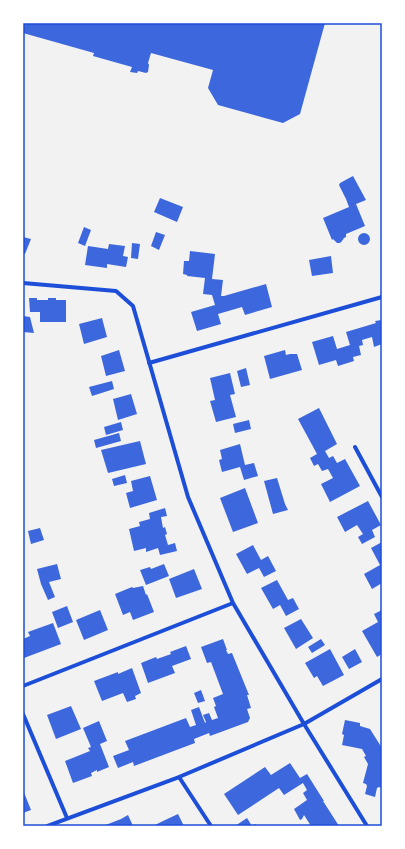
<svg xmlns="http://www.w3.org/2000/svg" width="405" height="849" viewBox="0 0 405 849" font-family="Quicksand,sans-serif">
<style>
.building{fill:#3d67dc}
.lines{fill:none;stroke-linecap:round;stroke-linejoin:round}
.minor{stroke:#1d4ed8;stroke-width:4}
.neatline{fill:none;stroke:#1d4ed8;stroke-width:1.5}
</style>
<rect width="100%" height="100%" fill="#f2f2f2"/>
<path class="building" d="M23 23H325L300 114 283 123 218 105 208 88 213 70 151 53 148 63 149 65 148 72 146 73 138 71 137 73 130 72 132 67 93 56 94 53 23 33Z
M353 176 366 200 356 204 365 226 346 234V237L344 238 342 241 340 243H337L333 239 332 240 323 218 349 207 346 199 339 185 340 183Z
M160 198 183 207 177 222 154 212Z
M84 227 91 230 85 246 78 243Z
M156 232 165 235 159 250 151 246Z
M358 239a6 6 0 1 1 12 0a6 6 0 1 1-12 0Z
M23 237 31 239 25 254 23 253Z
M132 243 140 244 138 259 131 258Z
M109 244 125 246 123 256 128 257 126 267 107 264V268L85 265 88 246 108 249Z
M190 251 215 254 212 279 223 280 221 296H224L266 284 272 307 245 315 242 307 218 314 221 324 197 331 191 312 215 305 212 295 203 294 205 278 187 276V275L183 274 184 261H189Z
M331 256 333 273 312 276 309 260Z
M29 298H37V300H48V298H56V300H66V322H40V312H30Z
M23 316 30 317 34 333 23 332Z
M102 318 107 337 84 344 79 324Z
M382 320V344L374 347 372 337 362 340 363 345 359 346 361 355 353 357 354 361 338 366 336 360 319 365 312 342 333 336 337 349 350 345 346 332 376 323 375 321Z
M119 350 125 371 106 376 101 356Z
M285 350 286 355 290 354H297L302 370 270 379 264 356Z
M246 368 250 385 241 387 237 371Z
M230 373 235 394 230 395 236 417 216 422 210 401 215 400 210 378Z
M112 381 114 389 92 396 89 387Z
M131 394 137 414 118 420 113 399Z
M319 408 337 444 325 451 329 458 333 456 337 463 345 459 360 486 330 502 321 484 333 478 328 469 322 471 318 464 314 466 310 458 317 454 298 419Z
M249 420 251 429 235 433 233 424Z
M121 422 123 430 106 435 104 427Z
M119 433 121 441 96 448 94 440Z
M140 441 146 464 108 473 101 450Z
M240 444 245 465 254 463 258 476 244 480 240 467 222 472 219 460 222 459 220 450Z
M125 475 127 483 114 486 112 479Z
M150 476 157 500 130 508 126 493 133 491 131 481Z
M277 478 285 504 288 510 273 514 264 481Z
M245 488 258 523 233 532 220 498Z
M368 501 381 525 372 530 375 537 362 544 358 537 363 534 357 525 345 532 337 517Z
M165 508 167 516 161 517 163 528 165 527 167 534 165 535 168 545 175 543 177 551 160 555 158 548 146 552V548L134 551 129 529 140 526 139 522 150 519 149 513Z
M40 528 44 540 31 544 28 531Z
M382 542V583L372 589 364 574 380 565 371 548Z
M253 545 261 560 268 556 276 571 264 577 259 568 247 574 236 554Z
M57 564 61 579 49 582 55 597 48 600 41 584 37 569Z
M164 564 169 576 146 585 140 570 150 567 151 569Z
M194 569 202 589 176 598 169 579Z
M277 580 288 600 293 598 299 609 286 616 280 605 273 609 261 588Z
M143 586 146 595 147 594 154 612 133 620 130 612 123 615 115 594 132 587 133 588Z
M67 606 73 622 58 628 52 612Z
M100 610 108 630 84 640 76 620Z
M382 610V654L377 657 362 631 378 622 374 614Z
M301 619 313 638 296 649 284 628Z
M53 623 61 644 24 658 23 656V639L30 636 28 632Z
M223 639 227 650H226L228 654 232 653 249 695H247L251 708 247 709 250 718 248 722 210 736 209 733 194 739 195 743 134 766 133 762 118 768 113 756 129 750 125 741 186 718 190 727 196 725 191 710 199 707 205 723 206 722 203 715 209 713 212 720 218 718 214 707 216 706 213 698 223 694 211 662 207 663 201 647Z
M321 639 325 645 312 653 308 647Z
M186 646 191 659 172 666 175 673 148 683 141 663 156 657 157 659 171 654 170 652Z
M330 649 344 675 323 686 317 676 314 678 305 663Z
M355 649 362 662 349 669 342 657Z
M132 668 141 693 135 696 136 699 127 702 123 693 102 701 94 681 118 672V674Z
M201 690 205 701 198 703 194 693Z
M71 706 81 729 56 739 47 715Z
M345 720 360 723V726L370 729 382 748V788L379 787 377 788 375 797 365 794 367 786 366 784 363 783 368 764 364 757 366 756 362 749 342 745 344 735 342 734Z
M99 721 107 741 100 744 109 767 97 772V770L91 773 92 776 73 783 65 761 90 751 88 748 91 747 83 728Z
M290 763 300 778 307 774 324 801H323L339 826H311L304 815 302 819 300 820 294 809 307 800 303 793 307 790 303 783 284 795 279 788 238 815 224 794 265 767 271 775Z
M23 790 31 810 23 813Z
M178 814 184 826H153L163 821Z
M128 815 133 826H103L121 819Z
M247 818 252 826 255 824 257 826H235Z"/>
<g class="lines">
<path class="minor" d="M23 283 116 291 133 306 188 497 233 603 304 724 367 826
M149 363 382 297
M355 447 382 497
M23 686 233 603
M23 714 67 818
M179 777 211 826
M47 826 179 777 304 724 382 679"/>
</g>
<rect width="405" height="849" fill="none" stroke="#ffffff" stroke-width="48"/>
<rect x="24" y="24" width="357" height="801" class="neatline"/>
</svg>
